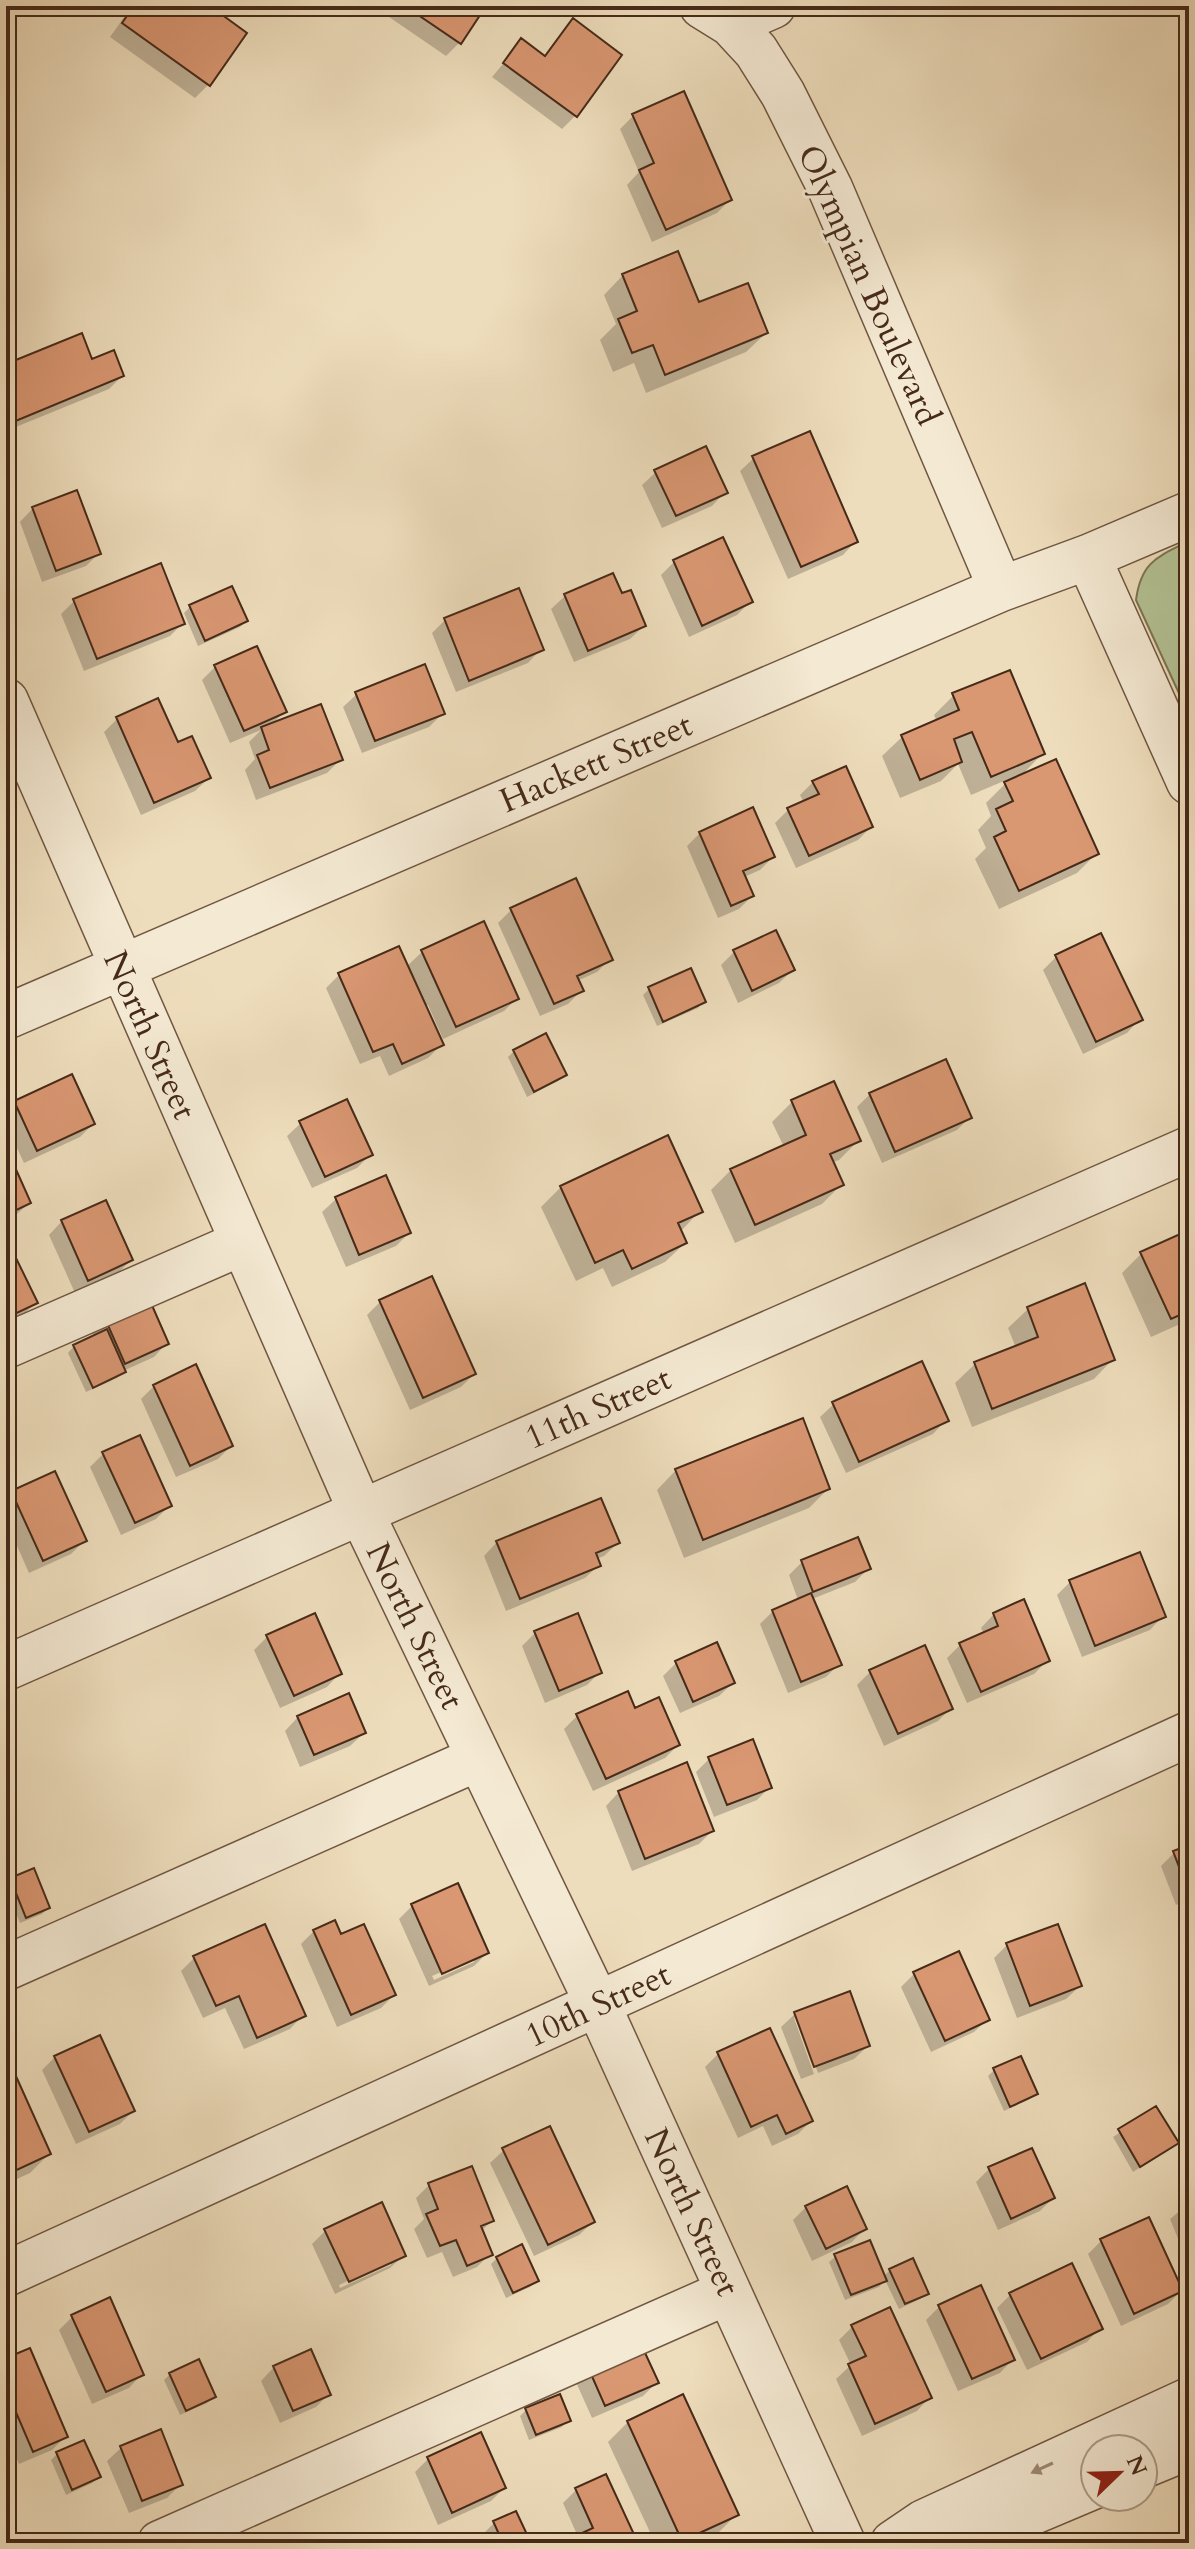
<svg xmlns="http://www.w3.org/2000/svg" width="1195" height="2549" viewBox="0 0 1195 2549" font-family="Cardo,serif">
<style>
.green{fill:#b4c294;stroke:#7d7656;stroke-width:2}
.shadow{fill:#0003;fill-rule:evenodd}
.building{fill:#d99772;stroke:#462a19;stroke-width:2}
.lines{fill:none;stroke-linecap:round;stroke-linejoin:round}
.minor-casing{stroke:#705742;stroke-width:47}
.minor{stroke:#f4e9d3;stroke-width:44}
.oneway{fill:#9d8a76}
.labels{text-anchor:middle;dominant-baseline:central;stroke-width:6;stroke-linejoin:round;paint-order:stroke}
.street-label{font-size:34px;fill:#462a19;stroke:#f4e9d3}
</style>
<rect width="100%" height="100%" fill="#eeddbc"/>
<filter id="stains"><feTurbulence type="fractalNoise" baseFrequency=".0025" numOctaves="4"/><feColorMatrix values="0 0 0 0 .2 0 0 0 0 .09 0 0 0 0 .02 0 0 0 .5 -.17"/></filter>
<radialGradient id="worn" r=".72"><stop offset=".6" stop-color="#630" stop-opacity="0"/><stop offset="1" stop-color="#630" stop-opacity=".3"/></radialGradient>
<path class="green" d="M1189 541V715L1136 600C1141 562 1157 557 1189 541Z"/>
<path class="shadow" d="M132 6H206L245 33 208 85 195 98 110 37Z
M373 6H484L459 43 446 56Z
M573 21 619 56 575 116 562 129 492 77 522 41 543 57Z
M633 116 730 200 717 213 652 242 627 185 639 172 620 129Z
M623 275 698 305 766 333 746 352 646 393 634 363 613 372 600 340 616 324 604 295Z
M91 362 122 376 109 389 6 431V366Z
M754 458 856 541 843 555 788 579 740 471Z
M656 472 725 492 712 506 662 528 642 485Z
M33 508 99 553 86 566 42 582 20 522Z
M674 562 750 602 737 615 689 637 661 575Z
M612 575 621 596 644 626 630 639 574 662 551 609 565 596Z
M74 601 183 623 170 636 84 671 61 614Z
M190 607 246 621 240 627 198 646 184 613Z
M445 620 541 649 528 663 456 692 432 633Z
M215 667 284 712 271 725 341 759 327 773 256 800 245 770 255 759 249 742 261 730 230 743 202 680Z
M357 694 443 713 429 727 362 753 343 707Z
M954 695 1043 753 1020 777 1097 853 1077 873 999 909 975 859 986 848 978 830 991 816 986 803 1011 778 971 795 958 764 941 781 900 798 882 756 902 737 937 722 934 715Z
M157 700 177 745 209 778 195 791 141 815 104 732 117 719Z
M813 782 871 827 858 840 796 868 775 823 788 810 804 803 800 795Z
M700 833 773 857 760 870 744 877 752 896 739 909 718 918 687 846Z
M511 910 610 959 597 972 577 981 581 991 568 1004 540 1016 498 923Z
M422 952 517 998 504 1011 443 1039 428 1005 424 1007 441 1045 428 1058 389 1076 380 1056 360 1064 326 988 339 975 406 967Z
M734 952 793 970 779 983 738 1003 721 965Z
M1056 957 1140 1019 1127 1033 1083 1054 1043 970Z
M649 989 704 1001 698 1008 657 1026 643 995Z
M514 1051 564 1075 558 1081 527 1097 508 1057Z
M71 1077 93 1124 80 1137 24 1163 6 1125V1112L15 1103Z
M833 1083 859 1140 839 1160 831 1163 841 1185 822 1204 735 1243 711 1190 731 1170 784 1147 772 1122 792 1102Z
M870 1094 970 1117 957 1130 882 1163 857 1107Z
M301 1123 370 1155 357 1168 312 1188 287 1136Z
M6 1152 29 1203 15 1216 6 1220V1217L16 1212V1208L6 1212Z
M561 1187 700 1211 680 1232 685 1243 665 1262 612 1287 603 1268 576 1281 541 1207Z
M336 1199 409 1233 396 1246 346 1267 322 1212Z
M62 1221 131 1260 118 1273 75 1293 49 1235Z
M1189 1232V1320L1151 1337 1122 1273 1141 1254Z
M6 1260 35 1303 22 1316 6 1324Z
M380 1302 474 1374 461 1387 410 1410 367 1315Z
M1028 1309 1113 1359 1094 1379 972 1427 955 1383 975 1364 1016 1348 1008 1328Z
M104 1316 167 1343 154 1357 123 1371 117 1378 86 1392 68 1353 74 1346 94 1337 91 1329Z
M154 1386 231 1446 218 1459 176 1477 141 1399Z
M834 1404 946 1420 933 1434 846 1473 820 1417Z
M103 1454 169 1506 156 1519 121 1535 90 1467Z
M676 1470 828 1489 809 1508 684 1558 657 1490Z
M12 1493 84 1541 71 1554 29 1573 6 1521V1499Z
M497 1542 618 1543 604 1556 596 1559 599 1565 585 1578 506 1611 484 1556Z
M802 1562 868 1569 855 1582 812 1599 839 1664 826 1677 788 1693 760 1624 773 1611 798 1600 789 1575Z
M1070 1582 1163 1616 1150 1630 1082 1657 1057 1595Z
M994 1614 1048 1660 1034 1674 967 1703 947 1658 960 1645 984 1634 981 1628Z
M535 1633 600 1672 587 1685 545 1703 522 1646Z
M267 1637 340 1673 327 1687 280 1708 254 1650Z
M676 1663 733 1683 719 1696 680 1713 663 1676Z
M870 1672 951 1708 938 1721 884 1746 857 1685Z
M634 1710 678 1745 665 1758 593 1791 564 1729 577 1716Z
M298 1717 364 1733 350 1746 300 1767 285 1731Z
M709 1759 770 1787 757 1800 714 1817 696 1772Z
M619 1792 712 1831 699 1844 632 1871 606 1806Z
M1189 1847V1900L1176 1905 1161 1866 1174 1853Z
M12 1880 48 1908 42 1914 20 1923 6 1888Z
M412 1906 487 1953 474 1966 429 1986 399 1919ZM474 1958V1962L434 1980 432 1976Z
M314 1931 340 1937 394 1995 381 2008 337 2027 301 1944Z
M1007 1945 1080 1986 1066 1999 1017 2018 994 1958Z
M194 1958 303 2015 290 2029 244 2049 225 2008 203 2018 181 1971Z
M914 1974 988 2019 974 2032 931 2052 901 1987Z
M795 2014 868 2046 854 2059 818 2073 798 2018H794L814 2074 801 2079 781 2027Z
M718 2054 811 2121 798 2134 772 2146 763 2126 738 2138 705 2067Z
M55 2057 133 2111 120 2124 76 2144 42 2070Z
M6 2059 49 2154 30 2173 6 2184Z
M994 2070 1036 2093 1030 2099 1004 2111 988 2076Z
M1156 2109 1177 2143 1133 2172 1113 2137Z
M504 2150 593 2222 579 2235 534 2256 490 2163Z
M989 2169 1053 2198 1040 2211 998 2230 976 2182Z
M429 2185 492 2221 481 2231 490 2254 477 2267 453 2277 442 2252 427 2258 414 2229 424 2219 416 2198Z
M1189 2203V2266L1170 2219Z
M381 2205 404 2255 390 2268 335 2294 312 2244 325 2231ZM391 2261V2265L340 2288 339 2285Z
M806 2207 865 2228 852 2242 812 2261 793 2220Z
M1101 2241 1181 2291 1168 2304 1121 2326 1088 2254Z
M836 2256 883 2277 890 2270 927 2293 920 2299 899 2309 885 2280 879 2287 845 2300 829 2262Z
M497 2258 537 2281 530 2287 506 2298 491 2264Z
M1010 2295 1100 2328 1087 2342 1027 2370 997 2308Z
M940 2306 1013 2359 1000 2373 958 2391 926 2320Z
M72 2317 142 2374 129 2388 92 2404 59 2330Z
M852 2327 930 2397 917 2411 862 2436 836 2379 851 2365 839 2340Z
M639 2344 656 2383 643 2396 592 2418 575 2380Z
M6 2360 65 2437 52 2450 19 2464 6 2433Z
M274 2367 329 2394 316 2407 280 2423 261 2381Z
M170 2374 213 2397 207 2403 180 2415 164 2380Z
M682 2397 737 2514 717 2534 698 2543H655L608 2442 628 2422Z
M526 2410 568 2420 562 2427 529 2440 520 2416Z
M159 2432 180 2485 167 2498 129 2513 107 2461 121 2448Z
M480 2435 504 2488 491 2501 438 2525 415 2472 428 2459Z
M57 2454 98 2477 92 2483 66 2495 51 2460Z
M576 2490 636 2543H575L579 2539 563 2503Z
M494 2523 529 2543H485L481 2536Z"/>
<path class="building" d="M134 6H210L247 33 210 86 122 23Z
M405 6H486L461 44Z
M573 18 622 55 577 117 503 63 521 38 545 56Z
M684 91 732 200 666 230 639 170 654 163 632 114Z
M678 251 699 302 748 283 768 333 665 375 653 345 632 353 618 319 637 311 622 274Z
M82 333 92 359 114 350 124 376 6 425V364Z
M810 431 858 542 801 567 752 456Z
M706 446 728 493 676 516 654 470Z
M77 490 101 554 56 571 32 507Z
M723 537 753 602 702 626 673 560Z
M161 563 185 624 97 659 73 599Z
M613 573 622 593 631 590 646 626 588 651 564 594Z
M232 586 248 621 205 641 189 605Z
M519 588 544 650 469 681 444 618Z
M257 646 287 712 244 731 214 665Z
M425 664 445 714 375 741 355 692Z
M1010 670 1045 754 991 777 972 732 954 739 962 762 920 780 901 735 959 710 952 693Z
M158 698 178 742 192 736 211 778 154 803 116 717Z
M321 704 343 760 270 788 257 755 269 750 261 727Z
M1056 759 1099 854 1019 891 994 837 1006 831 996 809 1013 801 1004 782Z
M846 766 873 827 809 856 787 808 819 794 812 781Z
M753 807 775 857 743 871 754 896 731 906 699 832Z
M576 878 613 960 577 976 584 991 554 1004 510 908Z
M484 921 519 999 456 1027 421 950Z
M776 930 795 970 752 991 733 950Z
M1101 933 1143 1020 1096 1042 1055 955Z
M399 946 444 1045 402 1064 393 1044 373 1052 338 973Z
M691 968 706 1002 663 1022 648 987Z
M546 1033 567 1075 534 1092 513 1050Z
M946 1059 972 1118 895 1152 869 1093Z
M72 1074 95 1124 37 1151 14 1101Z
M834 1081 861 1141 830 1154 844 1185 755 1225 730 1169 806 1135 791 1100Z
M347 1099 373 1155 325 1177 299 1121Z
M668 1135 703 1212 678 1223 687 1243 632 1269 623 1250 595 1263 560 1186Z
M6 1147 31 1203 6 1215Z
M386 1175 411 1233 359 1255 335 1197Z
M106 1200 133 1260 88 1281 61 1220Z
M1189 1230V1311L1171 1319 1140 1252Z
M14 1254 38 1303 6 1318V1258Z
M432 1276 476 1374 423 1398 379 1300Z
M1085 1283 1115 1360 992 1409 974 1362 1038 1337 1027 1307Z
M147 1294 169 1344 125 1364 103 1314Z
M107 1329 126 1372 93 1388 73 1345Z
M922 1361 949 1421 859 1462 832 1402Z
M196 1364 233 1446 190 1466 153 1385Z
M803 1418 830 1489 703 1540 675 1469Z
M140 1435 172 1506 135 1523 102 1452Z
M55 1471 87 1541 43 1561 11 1491Z
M601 1498 620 1543 596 1553 601 1566 520 1599 496 1541Z
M858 1537 871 1569 813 1592 801 1560Z
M1140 1552 1166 1617 1095 1646 1069 1580Z
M811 1593 842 1665 801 1682 772 1610Z
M1024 1599 1050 1661 981 1692 959 1643 998 1626 993 1613Z
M315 1613 342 1674 294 1696 266 1635Z
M578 1613 602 1673 559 1691 534 1631Z
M717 1642 735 1683 693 1702 675 1661Z
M925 1645 953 1709 898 1734 869 1670Z
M628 1691 635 1708 659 1697 680 1745 606 1779 576 1714Z
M349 1693 366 1733 314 1755 297 1716Z
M753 1739 772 1788 727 1805 708 1757Z
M687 1762 714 1831 645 1859 618 1791Z
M1189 1845V1893L1173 1851Z
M34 1868 50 1908 26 1918 10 1878Z
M458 1883 489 1953 442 1974 411 1904Z
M335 1920 341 1934 364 1924 396 1995 351 2015 313 1930Z
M265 1924 306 2016 257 2038 239 1996 216 2006 193 1956Z
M1058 1924 1082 1986 1030 2006 1006 1943Z
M959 1951 990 2020 945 2041 913 1972Z
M850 1991 870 2046 814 2067 794 2012Z
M770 2028 813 2121 786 2134 777 2115 751 2127 717 2052Z
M100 2035 135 2111 89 2132 54 2056Z
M6 2054 51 2154 6 2175Z
M1021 2056 1038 2094 1010 2107 993 2068Z
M1156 2106 1179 2143 1140 2167 1118 2129Z
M550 2126 595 2222 548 2245 502 2148Z
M1032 2148 1055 2198 1011 2219 988 2167Z
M472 2166 494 2221 481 2226 493 2255 467 2266 456 2240 440 2246 426 2214 438 2209 428 2183Z
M847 2186 867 2229 826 2249 805 2206Z
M1189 2201V2221L1182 2204Z
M382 2202 406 2256 349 2282 324 2229Z
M1149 2217 1183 2291 1134 2314 1100 2239Z
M870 2240 887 2281 851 2295 834 2254Z
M522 2244 539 2281 513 2293 496 2257Z
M913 2258 929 2294 905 2304 889 2269Z
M1072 2263 1103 2329 1041 2359 1009 2293Z
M981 2285 1015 2360 972 2379 938 2305Z
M110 2297 144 2375 106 2392 71 2315Z
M890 2307 932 2398 875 2424 848 2364 866 2356 851 2325Z
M640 2342 659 2383 605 2406 587 2365Z
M30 2348 68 2437 33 2452 6 2389V2358Z
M311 2349 331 2395 293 2411 273 2366Z
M199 2359 216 2397 186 2411 169 2373Z
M560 2394 571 2421 536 2435 525 2408Z
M683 2394 739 2515 682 2541 627 2421Z
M161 2429 183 2485 142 2501 120 2446Z
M481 2432 506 2488 452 2513 427 2457Z
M84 2440 101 2477 72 2490 56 2452Z
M606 2474 638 2543H586L582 2533 593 2528 575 2488Z
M516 2511 531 2543H503L493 2521Z"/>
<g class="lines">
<defs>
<path id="minor" d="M702 6 731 24 756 51 783 94 830 188 1001 589
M731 24 773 6
M1088 557 1189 782
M6 701 361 1512 598 2005 843 2543
M6 1017 1001 589 1088 557 1189 514
M6 1346 242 1243
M6 1668 1189 1149
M6 1968 479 1758
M6 2274 1189 1734
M1143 2466 1189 2447
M160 2543 728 2292
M893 2543 924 2522 1189 2400
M960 2543 1095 2486"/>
</defs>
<use href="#minor" class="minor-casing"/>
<use href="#minor" class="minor"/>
</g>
<defs><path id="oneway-solid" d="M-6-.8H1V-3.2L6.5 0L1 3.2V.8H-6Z" transform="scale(2)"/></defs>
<use class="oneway" href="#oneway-solid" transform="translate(1042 2468) rotate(155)"/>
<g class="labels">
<g class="street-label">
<text transform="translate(869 285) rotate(66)">Olympian Boulevard</text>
<text transform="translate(596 763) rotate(-23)">Hackett Street</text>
<text transform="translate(150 1035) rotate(66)">North Street</text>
<text transform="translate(598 1408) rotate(-24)">11th Street</text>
<text transform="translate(415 1626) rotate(64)">North Street</text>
<text transform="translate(598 2005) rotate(-25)">10th Street</text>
<text transform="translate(692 2212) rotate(65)">North Street</text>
</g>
</g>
<rect width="1195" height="2549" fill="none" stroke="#eeddbc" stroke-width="32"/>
<rect x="8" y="8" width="1179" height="2533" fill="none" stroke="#462a19" stroke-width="4"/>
<rect x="16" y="16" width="1163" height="2517" fill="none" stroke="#462a19" stroke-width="2"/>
<g transform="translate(1119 2473) rotate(67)"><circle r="38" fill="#f4e9d3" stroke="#ae9d89" stroke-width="2"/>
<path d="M0-6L14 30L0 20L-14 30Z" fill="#8f2418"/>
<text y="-12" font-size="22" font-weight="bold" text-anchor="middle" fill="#462a19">N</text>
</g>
<rect width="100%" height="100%" filter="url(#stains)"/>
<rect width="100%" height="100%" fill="url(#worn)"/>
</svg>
